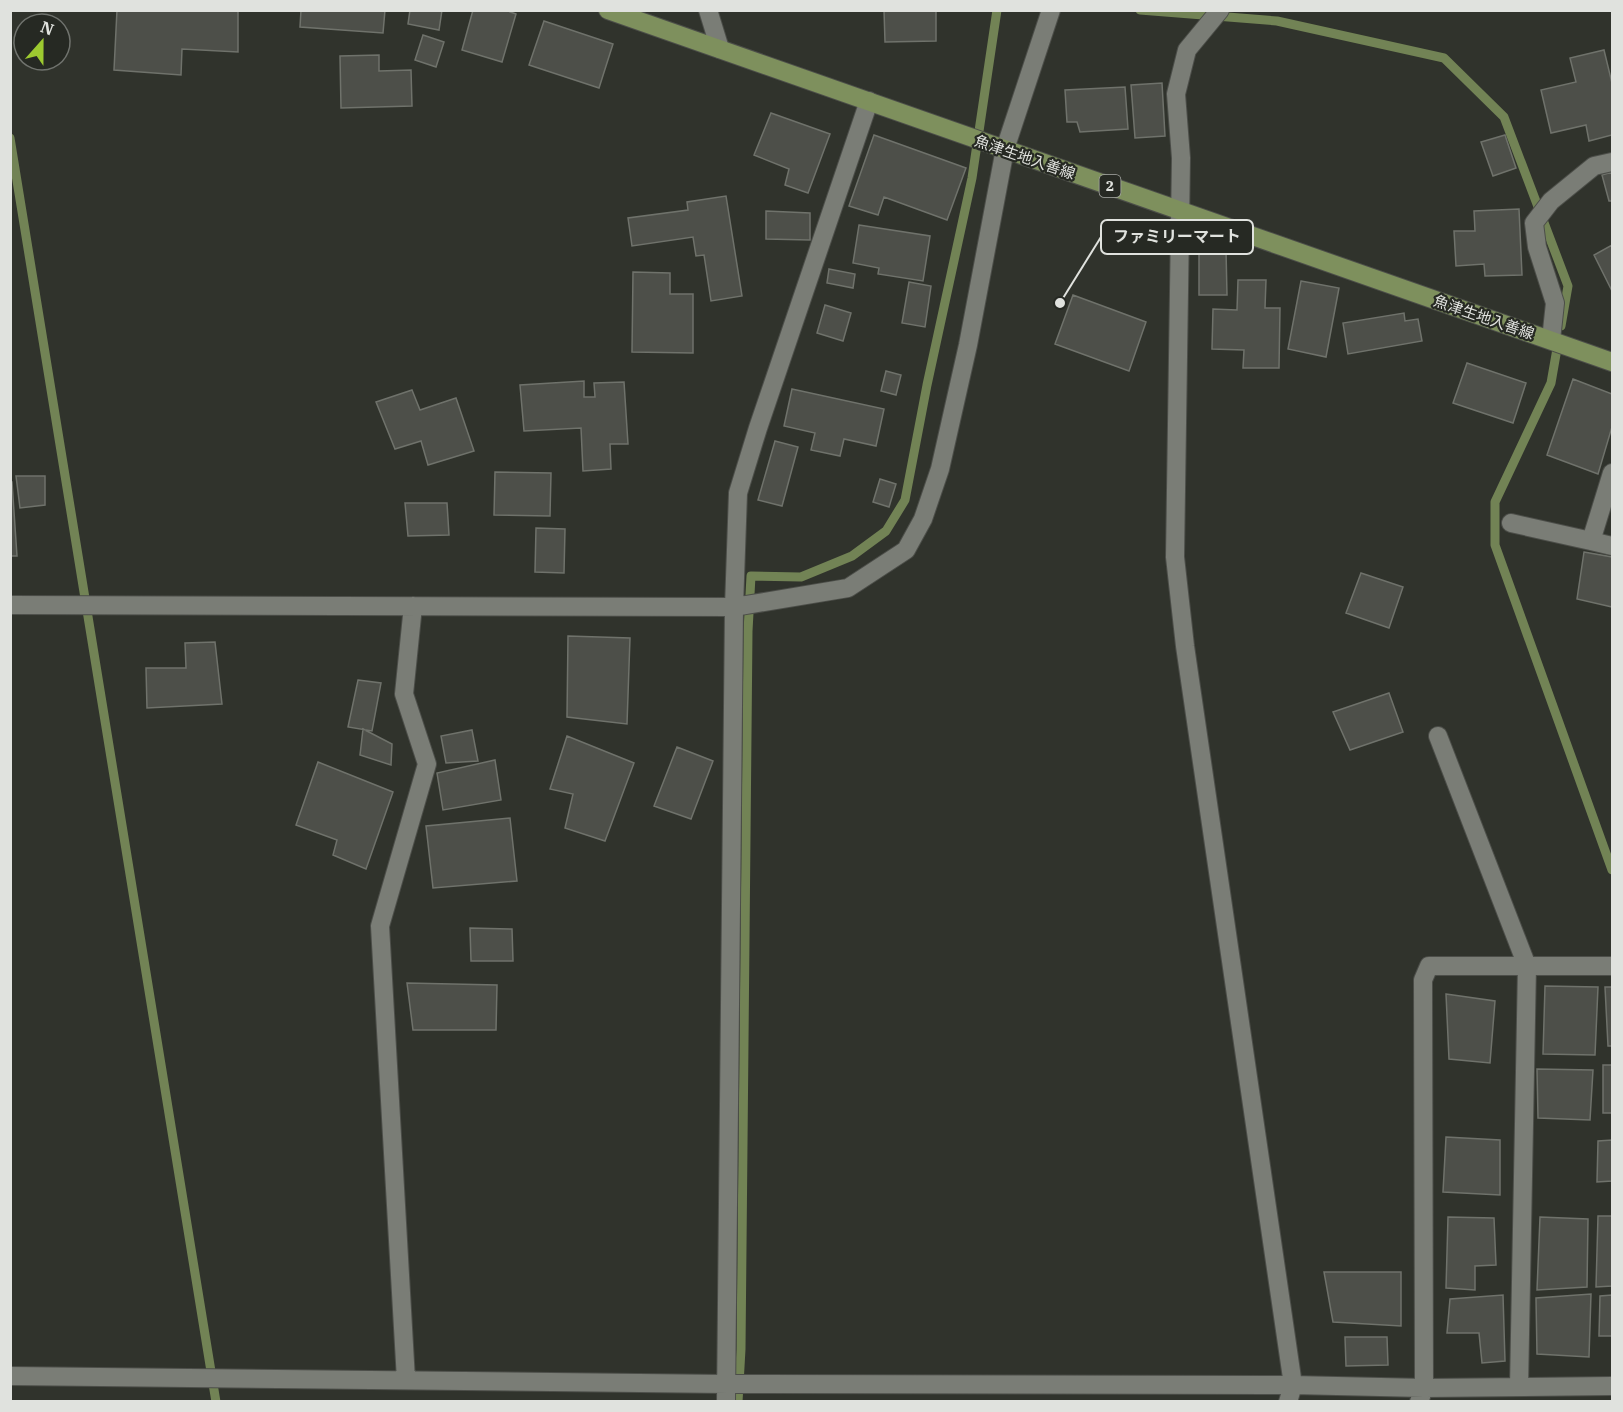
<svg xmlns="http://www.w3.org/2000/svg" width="1623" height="1412" viewBox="0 0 1623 1412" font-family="'IBM Plex Serif','Noto Sans JP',serif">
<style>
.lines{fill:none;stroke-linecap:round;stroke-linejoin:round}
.stream{stroke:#728355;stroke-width:9}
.building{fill:#4d4f49;stroke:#6f726b;stroke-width:1.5}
.minor-casing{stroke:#4c4e49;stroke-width:20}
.major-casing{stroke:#4c4e49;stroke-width:20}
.minor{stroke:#7a7d76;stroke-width:18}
.major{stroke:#7e905d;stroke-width:18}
.labels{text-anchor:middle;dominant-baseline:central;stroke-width:4.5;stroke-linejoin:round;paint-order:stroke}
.shield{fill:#262923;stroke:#a8aaa6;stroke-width:1.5}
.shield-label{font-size:14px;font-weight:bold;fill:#e0e2de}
.street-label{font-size:15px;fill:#e0e2de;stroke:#262923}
.leader{fill:none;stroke:#e0e2de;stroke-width:2}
.callout-dot{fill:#e0e2de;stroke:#262923;stroke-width:2}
.callout{fill:#262923;stroke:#e0e2de;stroke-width:2}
.callout-label{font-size:16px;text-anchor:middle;font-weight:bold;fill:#e0e2de}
</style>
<rect width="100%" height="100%" fill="#30332c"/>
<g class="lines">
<path class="stream" d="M1140 10 1277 21 1444 58 1504 117 1568 286 1561 326
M10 138 216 1402
M1558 343 1551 383 1495 502V545L1612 870
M738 1402 741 1349 748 631 751 576 801 577 852 556 886 531 905 500 927 385 972 178 997 10"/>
</g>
<path class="building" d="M117 10H238V52L182 49 181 75 114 70Z
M301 10H385L383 33 300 27Z
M410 10H442L439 30 408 24Z
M473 10H505L516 14 502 62 462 50Z
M884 10H936V41L885 42Z
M544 21 613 44 599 88 529 65Z
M423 35 444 42 436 67 415 60Z
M1604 50 1612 83V135L1589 141 1586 125 1551 133 1541 90 1576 82 1570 58Z
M379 55V71L411 70 412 106 341 108 340 56Z
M1162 83 1165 136 1135 138 1131 85Z
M1125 87 1128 129 1080 132 1077 122H1067L1065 90Z
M771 113 830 134 808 193 785 185 789 169 754 155Z
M874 135 966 168 947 220 884 197 878 215 849 206Z
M1505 135 1516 168 1493 176 1481 142Z
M1612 172V201H1609L1602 175Z
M726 196 742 296 711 301 704 255 696 256 693 237 632 246 628 218 688 210 687 202Z
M1519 209 1522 275 1485 276 1484 264 1456 266 1454 231H1475L1474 211Z
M766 211 810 213V240L766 239Z
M859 225 930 236 923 281 878 274 879 268 853 263Z
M1612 245V291L1594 255Z
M1199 250H1226L1227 295H1199Z
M829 269 855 274 853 288 827 283Z
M633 272 670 273V294H693V353L632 352Z
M1238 280H1266L1265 308H1280L1279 368H1243L1244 350 1212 349 1213 309 1237 310Z
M1301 281 1339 288 1326 357 1288 349Z
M909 282 931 286 925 327 902 323Z
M1073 295 1146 322 1129 371 1055 344Z
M825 305 851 313 843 341 817 333Z
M1404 313 1405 321 1418 319 1422 341 1348 354 1343 323Z
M1467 363 1526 383 1513 423 1453 403Z
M886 371 901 375 896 395 881 391Z
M1573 379 1612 394V427L1598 474 1547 455Z
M584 381V397H595L594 383 624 382 628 444H610L611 469 583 471 581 428 524 431 520 385Z
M792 389 884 409 876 446 844 439 840 456 811 450 815 433 784 426Z
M412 390 420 410 456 398 474 451 428 465 421 441 395 449 376 402Z
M775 441 798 447 782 506 758 500Z
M495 472 551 473 550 516 494 515Z
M16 476H45V505L20 508Z
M880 479 896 484 889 507 873 502Z
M10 482H12L17 556H10Z
M405 503H447L449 535 408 536Z
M536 528 565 529 564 573 535 572Z
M1584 552 1612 557V607L1577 599Z
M1361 573 1403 587 1389 628 1346 613Z
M568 636 630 638 627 724 567 717Z
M215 642 222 704 147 708 146 668H186L185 643Z
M358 680 381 683 372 731 348 727Z
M1389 693 1403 732 1350 750 1333 712Z
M363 729 392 744 391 765 360 755Z
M472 730 478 761 446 763 441 736Z
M567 736 634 763 605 841 565 828 573 794 550 789Z
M677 747 713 761 691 819 654 806Z
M495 760 501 800 443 810 437 773Z
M318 762 393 792 366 869 333 855 337 840 296 825Z
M510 818 517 881 433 888 426 826Z
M470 928 512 929 513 961H471Z
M407 983 497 985 496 1030H413Z
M1545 986 1598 987 1595 1055 1543 1054Z
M1605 987H1612V1046H1608Z
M1446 994 1495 1001 1490 1063 1449 1059Z
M1603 1065H1612V1113H1603Z
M1537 1069 1593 1070 1590 1120 1538 1118Z
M1446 1137 1500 1140V1195L1443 1192Z
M1612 1140V1181L1597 1182 1598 1141Z
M1598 1216H1612V1286L1596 1287Z
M1448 1217 1494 1218 1496 1265 1475 1266V1290L1446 1288Z
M1540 1217 1588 1219 1587 1287 1537 1290Z
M1324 1272H1401V1326L1333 1322Z
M1591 1294 1589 1357 1537 1354 1536 1298Z
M1503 1295 1505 1361 1482 1363 1479 1333H1447L1450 1299Z
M1612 1295V1336H1599L1600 1296Z
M1345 1337H1387L1388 1365 1346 1366Z"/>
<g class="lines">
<defs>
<path id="minor" d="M708 10 720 49
M1220 10 1187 50 1176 94 1181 158 1175 557 1185 646 1293 1385 1288 1402
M1551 340 1555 303 1537 247 1534 223 1551 201 1594 166 1612 162
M1511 523 1591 541 1612 473
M1591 541 1612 546
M10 605 734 607 848 588 906 550 923 519 940 469 968 345 1005 149 1051 10
M1438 736 1527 966 1519 1387
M10 1376 726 1384 1293 1385 1424 1388 1612 1386
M406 1380 380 926 427 764 404 694 413 606
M726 1402 734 607 738 493 758 428 869 101
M1419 1402 1424 1388 1423 980 1429 966H1612"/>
<path id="major" d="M608 10 1612 362"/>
</defs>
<use href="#minor" class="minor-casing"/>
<use href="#major" class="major-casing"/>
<use href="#minor" class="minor"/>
<use href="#major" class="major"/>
</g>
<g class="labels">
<rect class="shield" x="1099.5" y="175" width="21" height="22" rx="4.5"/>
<g class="shield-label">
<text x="1110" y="186">2</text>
</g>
<g class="street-label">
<text transform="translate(1025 157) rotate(19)">魚津生地入善線</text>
<text transform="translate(1484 317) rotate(19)">魚津生地入善線</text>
</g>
</g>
<path class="leader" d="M1060 303L1101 237"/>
<circle class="callout-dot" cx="1060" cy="303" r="6"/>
<rect class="callout" x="1101" y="220" width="152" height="34" rx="6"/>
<g class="callout-label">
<text x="1177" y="242">ファミリーマート</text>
</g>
<rect width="1623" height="1412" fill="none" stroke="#e0e2de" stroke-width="24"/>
<g transform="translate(42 42) rotate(21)"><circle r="28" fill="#262923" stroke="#70736e" stroke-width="1.5"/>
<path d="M0-4.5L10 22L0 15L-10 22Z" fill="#9dca30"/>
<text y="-9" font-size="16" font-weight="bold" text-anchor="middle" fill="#e0e2de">N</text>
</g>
</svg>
